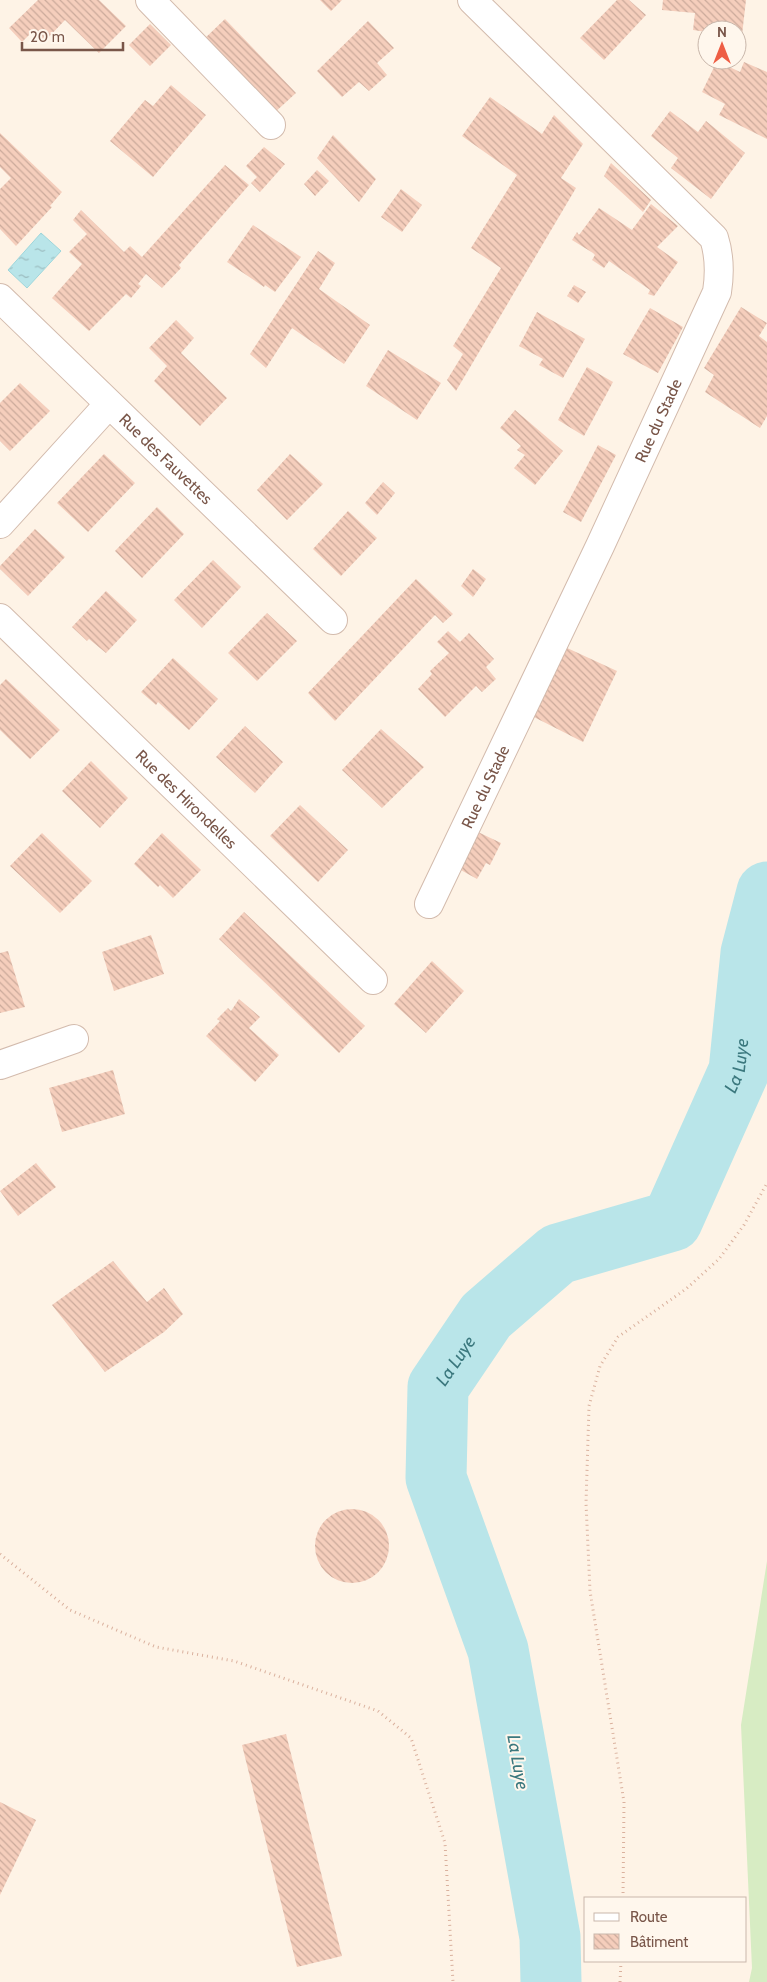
<svg xmlns="http://www.w3.org/2000/svg" width="767" height="1982" viewBox="0 0 767 1982" font-family="Cabin,sans-serif">
<style>
.garden{fill:#d7ecc3}
.water{fill:url(#water-ripples);stroke:#9ed6db}
.lines{fill:none;stroke-linecap:round;stroke-linejoin:round}
.river{stroke:#b9e5e9;stroke-width:61}
.building{fill:url(#building-back-hatch)}
.minor-casing{stroke:#d3bbad;stroke-width:30}
.path{stroke:#dab19e;stroke-width:3;stroke-dasharray:1 4;stroke-linecap:butt}
.minor{stroke:#fff;stroke-width:28}
.labels{text-anchor:middle;dominant-baseline:central;stroke-width:4;stroke-linejoin:round;paint-order:stroke}
.street-label{font-size:16px;fill:#795649;stroke:#fff7ed}
.water-label{font-size:18px;font-style:italic;fill:#3b787e;stroke:#fff7ed}
</style>
<defs>
<pattern id="water-ripples" width="26" height="14" patternUnits="userSpaceOnUse" patternTransform="scale(1.25)"><rect width="26" height="14" fill="#b9e5e9"/><path d="M2 4q2-2 4 0t4 0M15 11q2-2 4 0t4 0" fill="none" stroke="#9bbcbf"/></pattern>
<pattern id="building-back-hatch" width="6" height="6" patternUnits="userSpaceOnUse" patternTransform="scale(1.25)"><rect width="6" height="6" fill="#f5cebc"/><path d="M-1 5l2 2M0 0l6 6M5-1l2 2" fill="none" stroke="#cbaa9b"/></pattern>
</defs>
<rect width="100%" height="100%" fill="#fef3e6"/>
<path class="garden" d="M767 1561V1982H749L752 1968 741 1725Z"/>
<path class="water" d="M41 233 61 251 27 288 8 270Z"/>
<g class="lines">
<path class="river" id="s1" d="M551 1982 550 1937 498 1650 436 1478 438 1387 486 1316 558 1254 672 1221 739 1071 751 953 767 892"/>
</g>
<path class="building" d="M38 0H99L126 26 99 53 65 20 45 41 33 31 22 42 9 28Z
M320 0H342L331 11Z
M617 0H629L646 15 604 60 580 38Z
M663 0H746L742 35H737V30H707V32L693 30 695 13 662 10Z
M225 19 296 93 273 114 202 41Z
M368 21 394 48 377 63 387 75 369 91 359 82 342 97 317 71Z
M150 24 171 45 150 66 129 45Z
M717 61 740 72 744 62 767 72V139L719 115 725 104 702 92Z
M171 85 206 115 153 177 110 141 145 100 153 106Z
M490 97 542 134 554 115 583 144 561 178 576 188 456 391 447 380 463 354 453 346 501 268 471 248 517 175 462 136Z
M670 111 698 132 706 121 745 153 711 199 671 168 678 158 651 136Z
M0 133 62 192 50 206 52 207 16 246 0 229V189L11 178 0 167Z
M333 135 376 179 359 202 317 158Z
M264 147 285 164 260 192 251 183 257 177 246 166Z
M611 163 651 200 643 212 604 176Z
M225 165 249 185 179 265 181 268 162 288 146 274 138 284 141 286 131 298 126 294 89 331 52 298 82 264 69 252 87 234 73 220 81 210 124 252 130 246 142 257Z
M317 170 329 181 315 196 304 184Z
M401 189 422 205 402 232 381 217Z
M651 204 678 226 657 247 678 262 654 296 648 294 650 290 609 261 604 268 592 260 595 255 593 253 572 240 577 232 579 235 599 208 632 230Z
M253 225 301 257 275 292 265 285 264 287 227 262Z
M318 251 335 263 319 289 370 325 344 364 292 328 266 368 250 354Z
M574 285 586 292 578 303 567 296Z
M741 307 767 323 759 336 767 342V416L760 428 705 392 714 375 704 368Z
M650 308 683 327 658 373 623 354Z
M537 312 585 339 563 378 539 365 543 359 519 346Z
M176 320 194 338 181 353 227 398 200 426 154 381 167 366 149 348Z
M388 350 441 383 417 420 366 386Z
M587 367 613 382 584 436 558 420Z
M20 383 50 411 10 451 0 441V403Z
M515 410 563 451 535 485 514 468 525 455 517 450 521 446 500 428Z
M598 445 616 455 581 522 563 512Z
M104 454 135 483 88 532 57 503Z
M290 454 323 484 287 520 257 490Z
M383 482 395 493 377 515 365 503Z
M157 507 184 534 142 578 115 551Z
M348 511 377 538 341 576 313 549Z
M35 529 65 557 28 596 0 569V566Z
M213 560 241 587 202 628 174 600Z
M473 569 486 579 473 597 461 586Z
M416 579 453 614 443 623 435 615 335 721 308 693Z
M106 591 137 620 106 653 89 639 87 641 72 627Z
M267 613 297 641 257 681 228 653Z
M448 631 460 642 469 633 494 659 486 667 496 679 482 692 476 686 445 717 418 689 432 674 430 671 449 653 437 642Z
M565 647 617 671 583 742 530 715Z
M173 658 218 699 189 730 158 702 156 705 141 692Z
M6 679 60 730 30 759 0 730V685Z
M245 726 283 762 255 793 216 757Z
M381 729 424 767 382 808 342 770Z
M91 761 128 798 100 828 62 791Z
M300 805 348 850 318 882 270 836Z
M478 832 501 843 490 865 486 863 477 879 459 869Z
M42 833 92 881 60 913 10 866Z
M162 833 201 870 173 898 160 885 158 887 134 864Z
M244 912 365 1026 339 1053 219 939Z
M151 935 164 974 114 991 102 952Z
M8 951 25 1007 0 1013V953Z
M432 961 464 991 426 1033 394 1004Z
M239 999 260 1017 249 1028 279 1055 255 1082 206 1036 220 1021 217 1019 228 1008 231 1011Z
M113 1070 125 1114 62 1132 49 1088Z
M36 1163 56 1187 18 1216 0 1191Z
M113 1261 147 1302 164 1288 183 1314 164 1332 105 1372 52 1305Z
M315 1546a37 37 0 1 1 74 0a37 37 0 1 1-74 0Z
M286 1734 342 1956 297 1967 242 1745Z
M0 1802 36 1820 0 1895Z"/>
<g class="lines">
<defs>
<g id="minor">
<path d="M150 0 271 125"/>
<path id="s2" d="M0 298 333 620"/>
<path d="M0 524 109 404"/>
<path id="s3" d="M0 618 373 980"/>
<path id="s4" d="M429 904 600 546 717 292C720 273 720 257 714 238L472 0"/>
<path d="M0 1065 74 1039"/>
</g>
</defs>
<use href="#minor" class="minor-casing"/>
<path class="path" d="M0 1554 70 1610 156 1647 234 1661 378 1711 411 1738 445 1843 453 1982
M623 1898 624 1802 590 1591 586 1503 589 1406 600 1366 618 1337 686 1289 719 1259 744 1225 767 1183
M620 1982 621 1961"/>
<use href="#minor" class="minor"/>
</g>
<g class="labels">
<g class="street-label">
<text stroke="none"><textPath href="#s4" startOffset="535">Rue du Stade</textPath></text>
<text stroke="none"><textPath href="#s2" startOffset="231">Rue des Fauvettes</textPath></text>
<text stroke="none"><textPath href="#s4" startOffset="130">Rue du Stade</textPath></text>
<text stroke="none"><textPath href="#s3" startOffset="260">Rue des Hirondelles</textPath></text>
</g>
<g class="water-label">
<text stroke="none"><textPath href="#s1" startOffset="1079">La Luye</textPath></text>
<text stroke="none"><textPath href="#s1" startOffset="642">La Luye</textPath></text>
<text transform="translate(518 1762) rotate(80)">La Luye</text>
</g>
</g>
<rect x="584" y="1897" width="162" height="65" fill="#fff7ed" stroke="#c9b7ab"/>
<rect x="594" y="1913" width="25" height="8" fill="#ffffff" stroke="#c9b7ab"/>
<text x="630" y="1922" font-size="15" fill="#795649">Route</text>
<rect x="594" y="1934" width="25" height="15" fill="url(#building-back-hatch)" stroke="#c9b7ab"/>
<text x="630" y="1947" font-size="15" fill="#795649">Bâtiment</text>
<g transform="translate(722 45)"><circle r="24" fill="#fff7ed" stroke="#c9b7ab"/>
<path d="M0-4L9 19L0 12L-9 19Z" fill="#ee5e44"/>
<text y="-8" font-size="14" font-weight="bold" text-anchor="middle" fill="#795649">N</text>
</g>
<path d="M22 42v8h101v-8" fill="none" stroke="#795649" stroke-width="2.5"/>
<text x="30" y="42" font-size="15" fill="#795649" stroke="#fff7ed" stroke-width="4" paint-order="stroke">20 m</text>
</svg>
